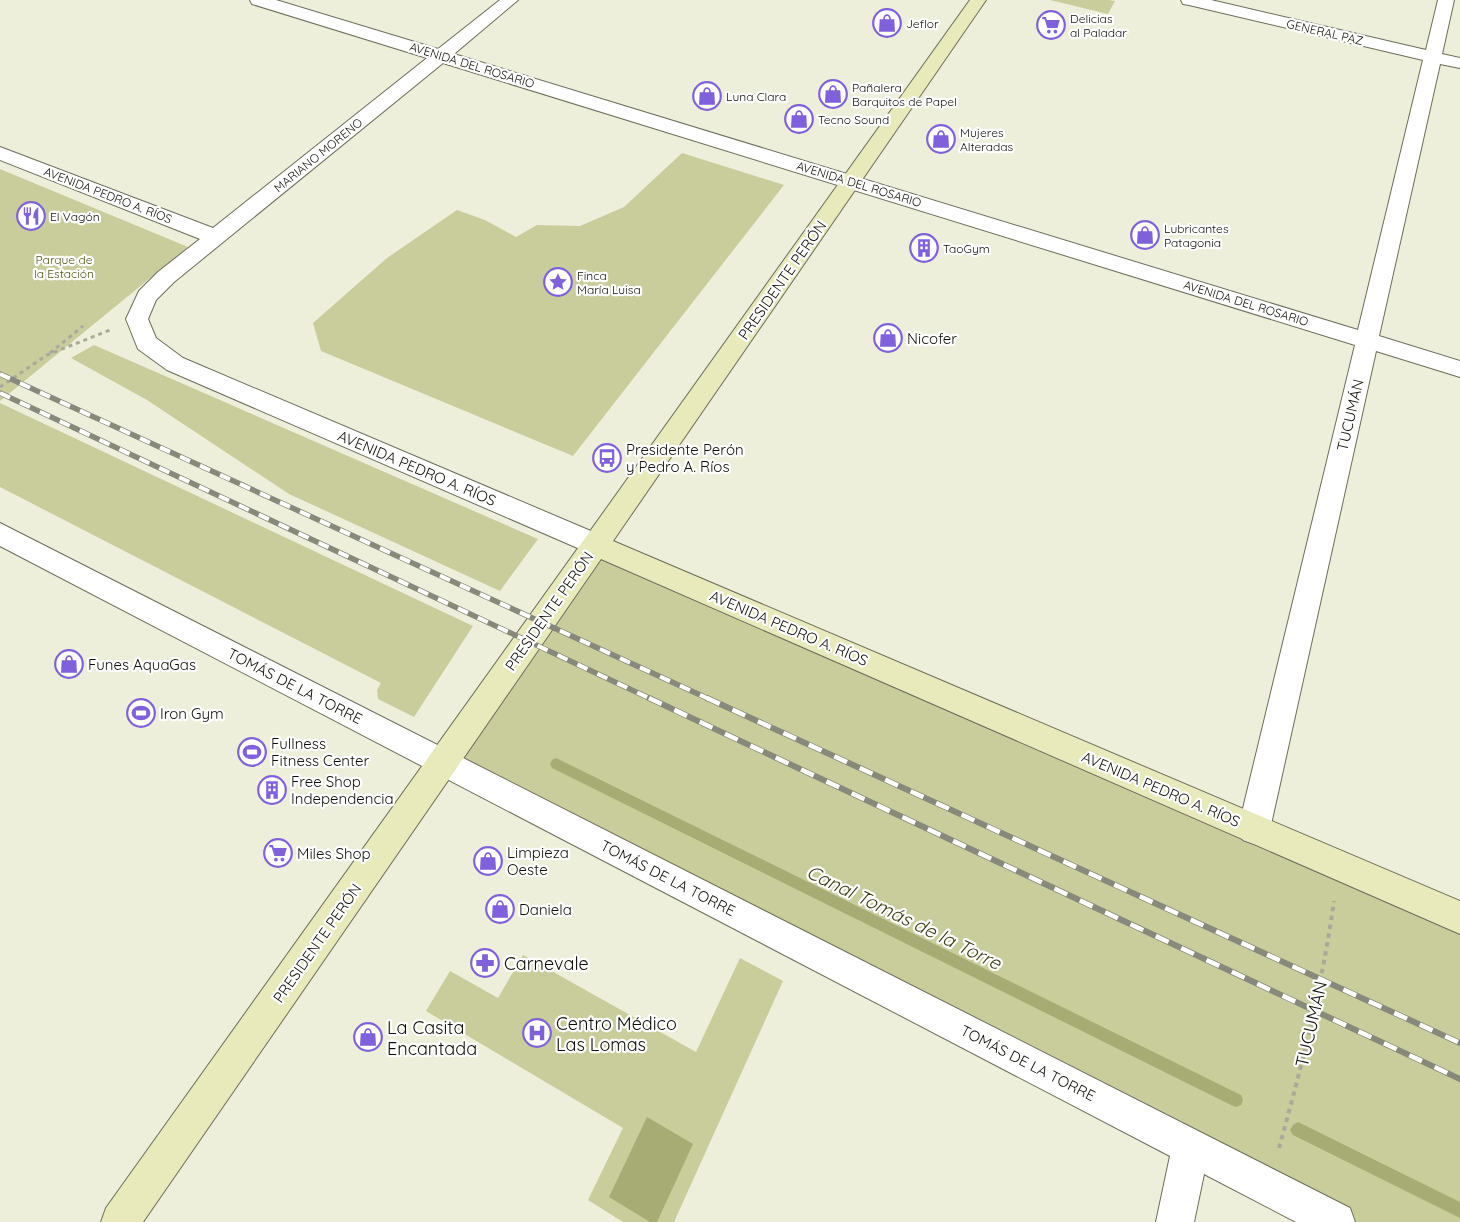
<svg xmlns="http://www.w3.org/2000/svg" width="1460" height="1222" viewBox="0 0 1460 1222" font-family="Quicksand,sans-serif">
<style>
.green{fill:#c9cd9c}
.water{fill:#a7ab74}
.lines{fill:none;stroke-linecap:round;stroke-linejoin:round}
.stream{fill:#a7ab74;fill-rule:evenodd}
.minor-casing{stroke:#6c6e5b;stroke-width:2}
.secondary-casing{stroke:#6c6e5b;stroke-width:2}
.path-far1{stroke:#a8aa99;stroke-width:3;stroke-dasharray:4 4;stroke-linecap:butt}
.path{stroke:#a8aa99;stroke-width:4;stroke-dasharray:4.5 4.5;stroke-linecap:butt}
.minor{fill:#fff;fill-rule:evenodd}
.secondary{fill:#e8eabc;fill-rule:evenodd}
.rail-far1-casing{stroke:#87897a;stroke-width:5.5}
.rail-casing{stroke:#87897a;stroke-width:6}
.rail-far1{stroke:#fff;stroke-width:4;stroke-dasharray:11;stroke-linecap:butt}
.rail{stroke:#fff;stroke-width:4.5;stroke-dasharray:14;stroke-linecap:butt}
.labels{text-anchor:middle;dominant-baseline:central;stroke-width:4.5;stroke-linejoin:round;paint-order:stroke}
.far-poi-label{font-size:12px;fill:#0e0f08;stroke:#fff;text-anchor:start}
.far-street-label{font-size:12px;fill:#0e0f08;stroke:#fff}
.far-park-label{font-size:12px;fill:#515414;stroke:#fff}
.street-label{font-size:15px;fill:#0e0f08;stroke:#fff}
.poi-label{font-size:15px;fill:#0e0f08;stroke:#fff;text-anchor:start}
.near-poi-label{font-size:18px;fill:#0e0f08;stroke:#fff;text-anchor:start}
.near-street-label{font-size:18px;fill:#0e0f08;stroke:#fff}
.near-water-label{font-size:19px;font-style:italic;fill:#3c3d12;stroke:#fff}
</style>
<rect width="100%" height="100%" fill="#edefda"/>
<path class="green" d="M1050 0H1109L1115 1 1108 14Z
M682 153 784 185 573 456 321 351 313 323 387 258 457 210 485 220 516 237 537 225 580 226 624 207Z
M0 169 188 247 0 401Z
M94 345 538 539 500 591 289 494 147 400 71 358Z
M0 403 473 626 414 717 378 699 377 690 381 683 0 487Z
M596 545 1460 918V1222H1336L444 762Z
M523 955 696 1052 740 958 783 981 674 1222H623L588 1200 623 1128 426 1011 450 971 498 998Z"/>
<path class="water" d="M647 1117 693 1144 657 1222H650L609 1197Z"/>
<g class="lines">
<path class="stream" d="M556 758 1241 1095 1243 1100 1241 1105 1236 1107 1231 1105 552 768 550 764 552 760Z
M1298 1122 1460 1202V1218L1293 1135 1290 1130 1293 1125Z"/>
<defs>
<path id="minor" d="M250 0H276L438 49 500 0H518L454 54 1358 330 1423 60 1189 5 1183 4 1181 0H1211L1426 50 1438 0H1454L1442 54 1460 58V68L1440 64 1379 336 1460 361V377L1376 351 1270 829 1265 840 1254 844 1243 840 1238 829 1355 345 443 63 174 282 156 300 148 319 156 338 183 358 605 537 609 545 605 553 596 556 167 370 138 349 126 319 139 291 158 272 200 239 0 160V147L213 228 427 58 252 4Z
M0 523 1350 1208 1355 1222H1296L1204 1174 1194 1222H1156L1170 1156 0 546Z"/>
<path id="secondary" d="M970 0H986L613 541 1460 901V934L601 559 143 1222H101L106 1208Z"/>
</defs>
<use href="#minor" class="minor-casing"/>
<use href="#secondary" class="secondary-casing"/>
<path class="path-far1" d="M50 353 83 326
M0 387 47 355 110 330"/>
<path class="path" d="M1279 1148C1302 1066 1322 985 1334 901"/>
<use href="#minor" class="minor"/>
<use href="#secondary" class="secondary"/>
<defs>
<path id="rail-far1" d="M0 374 709 699
M0 393 651 699"/>
<path id="rail" d="M649 698 1460 1079
M707 698 1460 1043"/>
</defs>
<use href="#rail-far1" class="rail-far1-casing"/>
<use href="#rail" class="rail-casing"/>
<use href="#rail-far1" class="rail-far1"/>
<use href="#rail" class="rail"/>
</g>
<defs>
<symbol id="shop-ring" viewBox="-11 -11 22 22"><circle r="9.5" fill="#fff" stroke="#8061dc" stroke-width="1.5"/><path d="M-5-2.5h2.3a2.7 3.5 0 0 1 5.4 0H5L5.5 6h-11ZM-1.5-2.5h3a1.5 2.3 0 0 0-3 0Z" fill="#8061dc"/></symbol>
<symbol id="supermarket-ring" viewBox="-11 -11 22 22"><circle r="9.5" fill="#fff" stroke="#8061dc" stroke-width="1.5"/><path d="M-6-5.5h2.5l.6 2H6L4.5 2H-2.5L-4.4-4H-6ZM-1.5 3.2a1.3 1.3 0 1 0 .1 0ZM3 3.2a1.3 1.3 0 1 0 .1 0Z" fill="#8061dc"/></symbol>
<symbol id="restaurant-ring" viewBox="-11 -11 22 22"><circle r="9.5" fill="#fff" stroke="#8061dc" stroke-width="1.5"/><path d="M-5-6h1v4h1v-4h1v4h1v-4h1v5L-1.5 .5V6h-2V.5L-5-1ZM5-6V6H3V1.5H1.5Q1.5-4 5-6Z" fill="#8061dc"/></symbol>
<symbol id="building-ring" viewBox="-11 -11 22 22"><circle r="9.5" fill="#fff" stroke="#8061dc" stroke-width="1.5"/><path d="M-4-6H4V6H1V3H-1V6H-4ZM-2.5-4.3h1.7v1.8h-1.7ZM.8-4.3h1.7v1.8H.8ZM-2.5-1h1.7V.8h-1.7ZM.8-1h1.7V.8H.8Z" fill="#8061dc"/></symbol>
<symbol id="sight-ring" viewBox="-11 -11 22 22"><circle r="9.5" fill="#fff" stroke="#8061dc" stroke-width="1.5"/><path d="M0-6L1.8-2.2L6-1.7L2.9 1.2L3.7 5.4L0 3.3L-3.7 5.4L-2.9 1.2L-6-1.7L-1.8-2.2Z" fill="#8061dc"/></symbol>
<symbol id="bus-ring" viewBox="-11 -11 22 22"><circle r="9.5" fill="#fff" stroke="#8061dc" stroke-width="1.5"/><path d="M-5-6H5V4H4V6H2V4H-2V6H-4V4H-5ZM-3.5-4V0h7V-4ZM-3.5 1.2v1.5H-2V1.2ZM2 1.2v1.5H3.5V1.2Z" fill="#8061dc"/></symbol>
<symbol id="stadium-ring" viewBox="-11 -11 22 22"><circle r="9.5" fill="#fff" stroke="#8061dc" stroke-width="1.5"/><path d="M0-5a6.5 5 0 1 0 0 10a6.5 5 0 1 0 0-10ZM-3.5-1.8h7v3.6h-7Z" fill="#8061dc"/></symbol>
<symbol id="pharmacy-ring" viewBox="-11 -11 22 22"><circle r="9.5" fill="#fff" stroke="#8061dc" stroke-width="1.5"/><path d="M-2-6h4v4h4v4h-4v4h-4v-4h-4v-4h4Z" fill="#8061dc"/></symbol>
<symbol id="hospital-ring" viewBox="-11 -11 22 22"><circle r="9.5" fill="#fff" stroke="#8061dc" stroke-width="1.5"/><path d="M-5-5h3v3.5h4V-5h3V5h-3V1.5h-4V5h-3Z" fill="#8061dc"/></symbol>
</defs>
<g fill-rule="evenodd">
<use href="#shop-ring" x="871" y="7" width="32" height="32"/>
<use href="#supermarket-ring" x="1035" y="9" width="32" height="32"/>
<use href="#shop-ring" x="817" y="78" width="32" height="32"/>
<use href="#shop-ring" x="691" y="80" width="32" height="32"/>
<use href="#shop-ring" x="783" y="103" width="32" height="32"/>
<use href="#shop-ring" x="925" y="123" width="32" height="32"/>
<use href="#restaurant-ring" x="15" y="200" width="32" height="32"/>
<use href="#shop-ring" x="1129" y="219" width="32" height="32"/>
<use href="#building-ring" x="908" y="232" width="32" height="32"/>
<use href="#sight-ring" x="542" y="266" width="32" height="32"/>
<use href="#shop-ring" x="872" y="322" width="32" height="32"/>
<use href="#bus-ring" x="591" y="442" width="32" height="32"/>
<use href="#shop-ring" x="53" y="648" width="32" height="32"/>
<use href="#stadium-ring" x="125" y="697" width="32" height="32"/>
<use href="#stadium-ring" x="236" y="736" width="32" height="32"/>
<use href="#building-ring" x="256" y="774" width="32" height="32"/>
<use href="#supermarket-ring" x="262" y="837" width="32" height="32"/>
<use href="#shop-ring" x="472" y="845" width="32" height="32"/>
<use href="#shop-ring" x="484" y="893" width="32" height="32"/>
<use href="#pharmacy-ring" x="469" y="947" width="32" height="32"/>
<use href="#hospital-ring" x="521" y="1017" width="32" height="32"/>
<use href="#shop-ring" x="352" y="1021" width="32" height="32"/>
</g>
<g class="labels">
<g class="far-poi-label">
<text x="1070" y="18">Delicias<tspan x="1070" dy="14">al Paladar</tspan></text>
<text x="906" y="23">Jeflor</text>
<text x="852" y="87">Pañalera<tspan x="852" dy="14">Barquitos de Papel</tspan></text>
<text x="726" y="96">Luna Clara</text>
<text x="818" y="119">Tecno Sound</text>
<text x="960" y="132">Mujeres<tspan x="960" dy="14">Alteradas</tspan></text>
<text x="50" y="216">El Vagón</text>
<text x="1164" y="228">Lubricantes<tspan x="1164" dy="14">Patagonia</tspan></text>
<text x="943" y="248">TaoGym</text>
<text x="577" y="275">Finca<tspan x="577" dy="14">María Luisa</tspan></text>
</g>
<g class="far-street-label">
<text transform="translate(1325 32) rotate(13)">GENERAL PAZ</text>
<text transform="translate(472 65) rotate(17)">AVENIDA DEL ROSARIO</text>
<text transform="translate(318 155) rotate(-39)">MARIANO MORENO</text>
<text transform="translate(859 184) rotate(17)">AVENIDA DEL ROSARIO</text>
<text transform="translate(108 195) rotate(21)">AVENIDA PEDRO A. RÍOS</text>
<text transform="translate(1246 303) rotate(17)">AVENIDA DEL ROSARIO</text>
</g>
<g class="far-park-label">
<text x="64" y="259">Parque de<tspan x="64" dy="14">la Estación</tspan></text>
</g>
<g class="street-label">
<text transform="translate(782 280) rotate(-55)">PRESIDENTE PERÓN</text>
<text transform="translate(1350 415) rotate(-77)">TUCUMÁN</text>
<text transform="translate(417 468) rotate(23)">AVENIDA PEDRO A. RÍOS</text>
<text transform="translate(549 611) rotate(-55)">PRESIDENTE PERÓN</text>
<text transform="translate(789 628) rotate(23)">AVENIDA PEDRO A. RÍOS</text>
<text transform="translate(295 686) rotate(27)">TOMÁS DE LA TORRE</text>
<text transform="translate(1161 789) rotate(23)">AVENIDA PEDRO A. RÍOS</text>
<text transform="translate(668 878) rotate(27)">TOMÁS DE LA TORRE</text>
<text transform="translate(317 943) rotate(-55)">PRESIDENTE PERÓN</text>
<text transform="translate(1028 1063) rotate(27)">TOMÁS DE LA TORRE</text>
</g>
<g class="poi-label">
<text x="907" y="338">Nicofer</text>
<text x="626" y="449">Presidente Perón<tspan x="626" dy="17">y Pedro A. Ríos</tspan></text>
<text x="88" y="664">Funes AquaGas</text>
<text x="160" y="713">Iron Gym</text>
<text x="271" y="743">Fullness<tspan x="271" dy="17">Fitness Center</tspan></text>
<text x="291" y="781">Free Shop<tspan x="291" dy="17">Independencia</tspan></text>
<text x="507" y="852">Limpieza<tspan x="507" dy="17">Oeste</tspan></text>
<text x="297" y="853">Miles Shop</text>
<text x="519" y="909">Daniela</text>
</g>
<g class="near-poi-label">
<text x="504" y="963">Carnevale</text>
<text x="556" y="1023">Centro Médico<tspan x="556" dy="21">Las Lomas</tspan></text>
<text x="387" y="1027">La Casita<tspan x="387" dy="21">Encantada</tspan></text>
</g>
<g class="near-street-label">
<text transform="translate(1311 1024) rotate(-77)">TUCUMÁN</text>
</g>
<g class="near-water-label">
<text transform="translate(904 917) rotate(26)">Canal Tomás de la Torre</text>
</g>
</g>
</svg>
